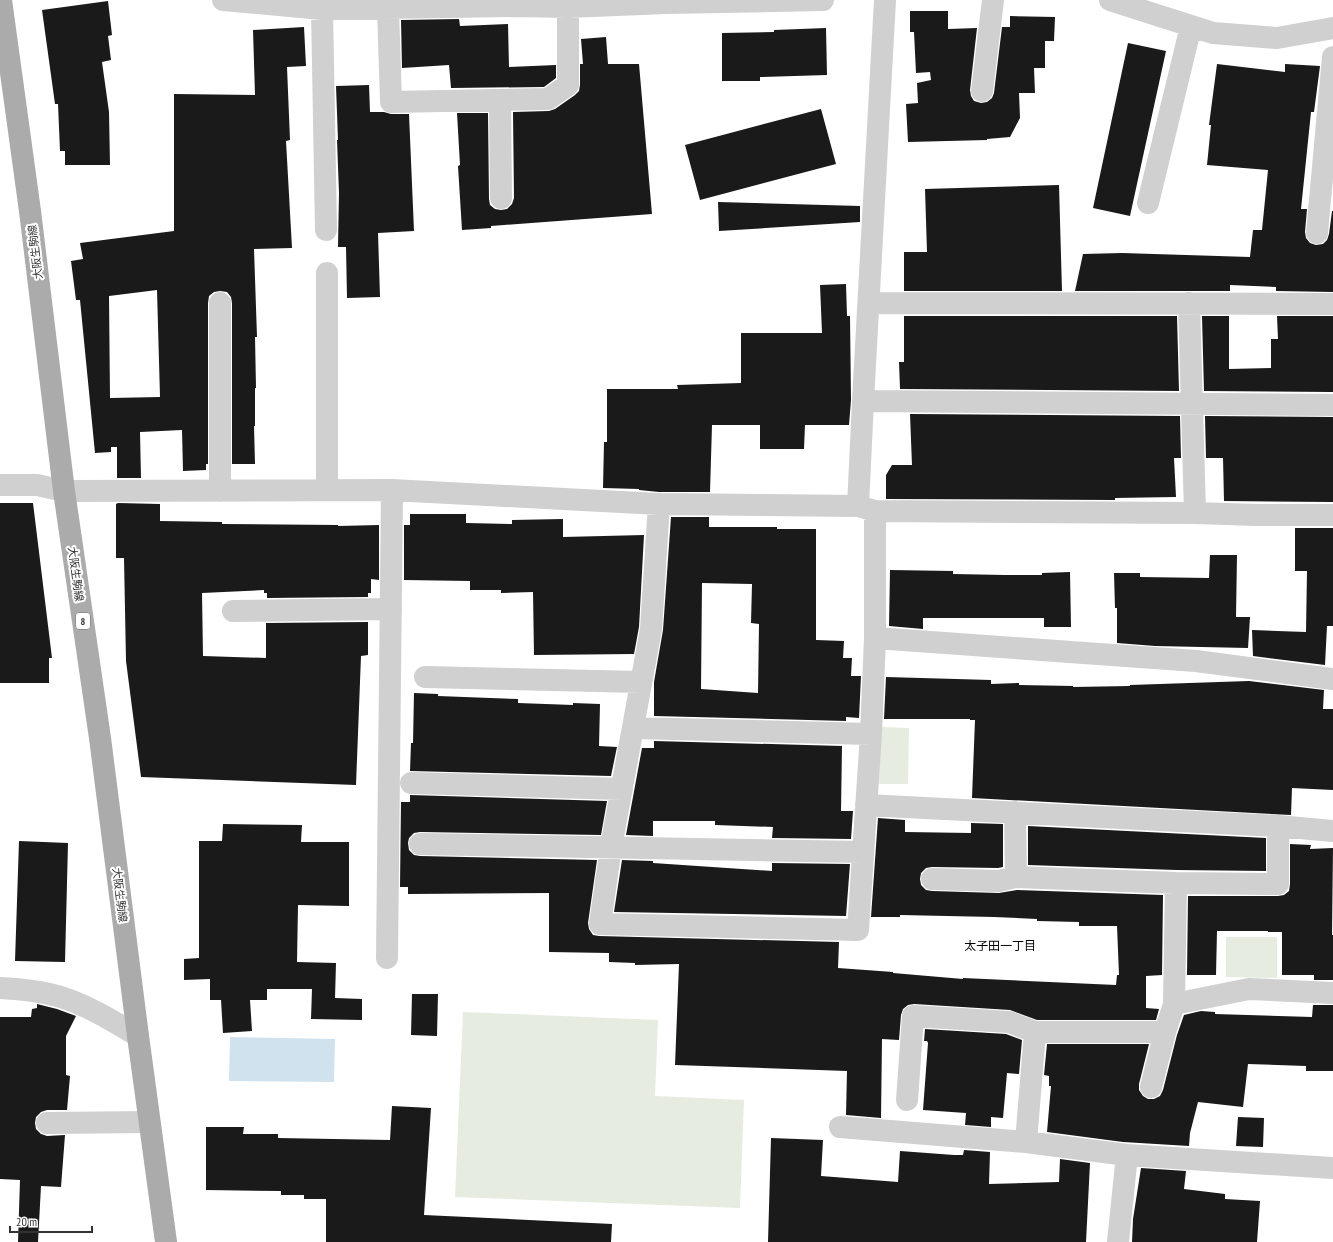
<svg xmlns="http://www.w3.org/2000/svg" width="1333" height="1242" viewBox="0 0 1333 1242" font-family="'PT Sans Narrow','Noto Sans JP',sans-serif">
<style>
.green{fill:#e6ecdf}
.water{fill:#cfe2ee}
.building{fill:#1a1a1a;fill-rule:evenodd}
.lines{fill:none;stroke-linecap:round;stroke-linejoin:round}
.minor{stroke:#d0d0d0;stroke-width:22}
.major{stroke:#ababab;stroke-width:22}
.labels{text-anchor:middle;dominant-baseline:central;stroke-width:4;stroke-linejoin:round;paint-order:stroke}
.shield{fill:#fff;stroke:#707070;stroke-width:1}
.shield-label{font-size:10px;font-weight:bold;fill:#333}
.street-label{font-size:11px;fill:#333;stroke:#fff}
.neighbourhood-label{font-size:12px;fill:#000;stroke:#fff}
</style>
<rect width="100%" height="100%" fill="#fff"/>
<path class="green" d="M881 727 909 728 908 784H879Z
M1226 937H1277V978L1226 977Z
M463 1012 658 1020 655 1096 744 1100 740 1208 455 1197Z"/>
<path class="water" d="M230 1037 335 1039 334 1082 229 1081Z"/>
<path class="building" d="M108 1 112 35 108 36 111 60 102 62 109 112 110 165H65V151H60L58 104H55L42 10Z
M910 11H948V29L977 28 970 90 971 96 974 101 981 103 987 102 992 98 994 93 1002 27H1010V16L1055 17 1054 41H1045V68H1034L1035 93H1019L1020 118 1010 137 987 139V140L908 142 906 104 918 103 917 83 931 80 930 72 916 73 914 32H910Z
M459 19 460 26 508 24 509 67 556 65V78L544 87 451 88 449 65 402 68 401 20Z
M304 27 306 66 287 67 290 140 286 141 292 248 254 249 257 337H255L256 388H255V426H254L255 464H232V303L231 297 227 292 220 291 214 292 209 296 208 303V464H206V470L183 471 182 430 140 432 141 478H117V447H111V452L95 453 80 300H76L71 261 83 259 80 243 174 231V94L255 95 253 30ZM157 290 160 397 110 398 109 296Z
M826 28 827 75 760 77V81H722V33L774 32V30Z
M606 37 608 64H639L652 214 491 226V228L462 230 458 166 460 165 457 113H488L489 199 490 205 495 209 501 210 507 209 512 204 514 198 513 112 549 111 555 109 575 95 579 91 580 85V64H583L581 39Z
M1128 43 1166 51 1130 216 1093 208Z
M1217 64 1285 72V64L1320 66 1314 112H1311L1301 209H1307L1305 232 1306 238 1310 243 1316 245 1323 244 1327 240 1329 234 1332 211H1333V292L1276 291V287L1230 285V291H1075L1083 254 1122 253 1250 257 1253 230H1262L1268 170 1207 165 1211 125H1209Z
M369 85 370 112H384L391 114H409L414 231 378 233 380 297 347 298 346 247H338L339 193 337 140H338L336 86Z
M821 109 836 164 700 200 685 145Z
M1059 185 1062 291H904V252H927L925 189Z
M718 202 860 206V222L719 231Z
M846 284 847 316H850L851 400 849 425H805L804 449H760V425H712L710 492H659L639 490V489L603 488 604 442H607V389H678L677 385 741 383V333H822L820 285Z
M904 316H1177L1179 391 900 389 899 362H904Z
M1202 316H1229V369L1271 368V339H1278L1277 316H1333V392L1204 391Z
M910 414 1180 416 1181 458H1174L1176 497 1115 498V500L886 499V475L892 465H912Z
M1205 416 1333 417V502L1224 501 1223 458H1206Z
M0 503H33L52 658H49V683H0Z
M118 503 160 504V521L222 522V524L338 525V526L379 525V580L371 579V593H368V597L267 598V593H264V590L202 593 203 656 266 658V623L368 622V655L361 656 356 785 141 777 126 661 124 558H116V504Z
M410 514H466V523L512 524V520L563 519V537L644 535 639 627 634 654 534 655 533 592 501 593V590H470V581L404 580V525H410Z
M671 517H709V527H777V529H816V640L844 641 843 658H852L851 676H861L859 718 846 717V721L654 716V682L663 630ZM702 583 752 584 751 623 759 624 758 693 701 689Z
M1295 528H1333V626H1327L1325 665 1253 656 1252 630 1306 632 1307 571H1295Z
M1210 555H1237L1236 617H1250L1248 648 1155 646 1117 643V608H1115L1114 573H1140V577L1209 578Z
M890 570 953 571V574L1005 575H1042V573L1070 572 1071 627H1044V618H923V629L889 626Z
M886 677 991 680V684L1019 683V685L1073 686V687L1130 686V685L1249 681 1324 690 1323 709H1333V790L1292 788 1291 815 972 798 975 720H970V719H884Z
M414 693 438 694V696L518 699V703L573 705V703L600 704 599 746 617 747 611 776 410 771 411 743H413Z
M654 741 842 746 841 811H853L851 839 772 838 773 827 715 825V821H653V836L626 835 642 748H654Z
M410 795 607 801 601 835 420 832 414 833 409 838 408 843 409 850 414 855 420 856 597 860 588 923 589 929 593 935 599 936 839 942 838 968 893 972V973L963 979V978L1116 985 1117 975H1119L1117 926H1079V922L1037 921V919L994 917 900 915V917H871L878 818 905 820V832L971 833V823L1003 824V867L998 868 932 867 926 868 921 873 920 879 921 885 926 890 932 891 999 893 1017 890 1163 895 1162 975 1146 976V1008L1159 1009 1156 1020H1037L1010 1010 914 1004 908 1005 903 1009 901 1015 899 1040 882 1039 881 1118 846 1115 847 1071 675 1065 679 964 635 965V963L609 962V953L549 952V893L408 894V887H400L401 802H410Z
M223 824 302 825 301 842H349V906L298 905 297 962 336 963 335 998 362 999V1020L311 1019 312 989H267V1000H250L252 1031 223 1033 221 1000H210V979L184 980V959L199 958V841H222Z
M1028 826 1266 838V871L1176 870 1028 865Z
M19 841 68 843 65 962 15 961Z
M1290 844 1311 845 1310 849 1333 848 1332 935H1333V980H1314V975H1282V932H1268V931H1217L1216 975H1187L1188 896H1278L1284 895 1289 891 1290 884Z
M622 860 653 861V863L772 871V863L850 864 846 916 614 912Z
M412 994H438L437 1036 411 1035Z
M37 1004 57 1009 76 1016 66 1036V1075L70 1076 67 1110H47L41 1112 36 1117 35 1123 36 1129 41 1134 47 1136 65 1135 61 1187 41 1186 38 1242H18L20 1180 0 1179V1017H31L32 1009 37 1008Z
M1313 1005H1333V1071H1306V1066L1248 1064 1243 1107 1198 1102 1190 1133 1189 1146 1123 1142 1047 1132 1051 1086H1049V1076L1044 1075 1047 1044H1149L1139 1084V1090L1143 1096 1148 1099H1154L1160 1096 1163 1090 1177 1035 1184 1015 1201 1011 1215 1012V1014L1312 1017Z
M925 1029 1006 1034 1022 1040 1019 1074 1007 1073 1003 1118 991 1117V1127L965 1125 966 1113 923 1110 928 1043 927 1041H924Z
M392 1106 431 1108 424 1215 612 1224 611 1242H326V1199H304V1195H281V1191L206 1190V1127H244L243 1134H278V1138L390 1140Z
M1238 1117 1264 1118 1263 1147 1236 1146Z
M771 1138 823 1140 821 1176 898 1182 900 1151 954 1155H963L964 1150 990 1152 989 1184 1059 1182 1060 1159 1090 1163 1086 1242H768Z
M1141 1168 1186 1171 1184 1189 1225 1194V1199L1260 1201 1257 1242H1132L1133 1219Z"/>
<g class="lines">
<path class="minor" d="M223 0 322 9 517 6 568 7 666 3 823 0
M1110 0 1213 33 1277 38 1333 28
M322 9 326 230
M388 9 391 102 548 99 568 85V7
M982 91 993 0
M500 100 501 198
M1148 203 1191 26
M1317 233 1333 57
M220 303V491
M869 303 1333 304
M1189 303 1195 513
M863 401 1333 405
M0 485H37L64 491 392 490 659 504 858 506 875 511 1195 513 1257 515H1333
M327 490V273
M659 504 651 629 611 847 600 924 858 930 871 734 875 638V511
M858 506 863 401 885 0
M233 611 391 609
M875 638 1196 661 1333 679
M425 677 641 682
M633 728 871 734
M411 783 622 789
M866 805 1278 826 1333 831
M1015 812 1016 877 1176 883 1278 884V826
M420 844 863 852
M932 879 999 881 1016 877
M387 958 392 490
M0 988C20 989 41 991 61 997 89 1006 113 1021 138 1036
M1174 1004 1249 989 1333 993
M1151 1087 1165 1032 1174 1004 1176 883
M907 1100 913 1016 1009 1022 1035 1032
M47 1123 149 1122
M840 1127 1026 1142 1127 1155 1333 1168
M1026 1142 1035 1032H1165
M1118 1242 1127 1155"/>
<path class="major" d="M1 0 30 211 64 491 100 738 138 1036 166 1242"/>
</g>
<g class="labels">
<rect class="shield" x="76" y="613" width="14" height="16" rx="3"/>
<g class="shield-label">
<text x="83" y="621">8</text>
</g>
<g class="street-label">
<text transform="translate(35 252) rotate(-97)">大阪生駒線</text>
<text transform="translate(76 574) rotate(82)">大阪生駒線</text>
<text transform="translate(120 895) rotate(83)">大阪生駒線</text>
</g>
<g class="neighbourhood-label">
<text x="1000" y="945">太子田一丁目</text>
</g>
</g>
<path d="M10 1226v6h82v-6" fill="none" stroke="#333333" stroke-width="2"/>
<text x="16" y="1226" font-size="12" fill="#333333" stroke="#ffffff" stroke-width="3" paint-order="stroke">20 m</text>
</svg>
